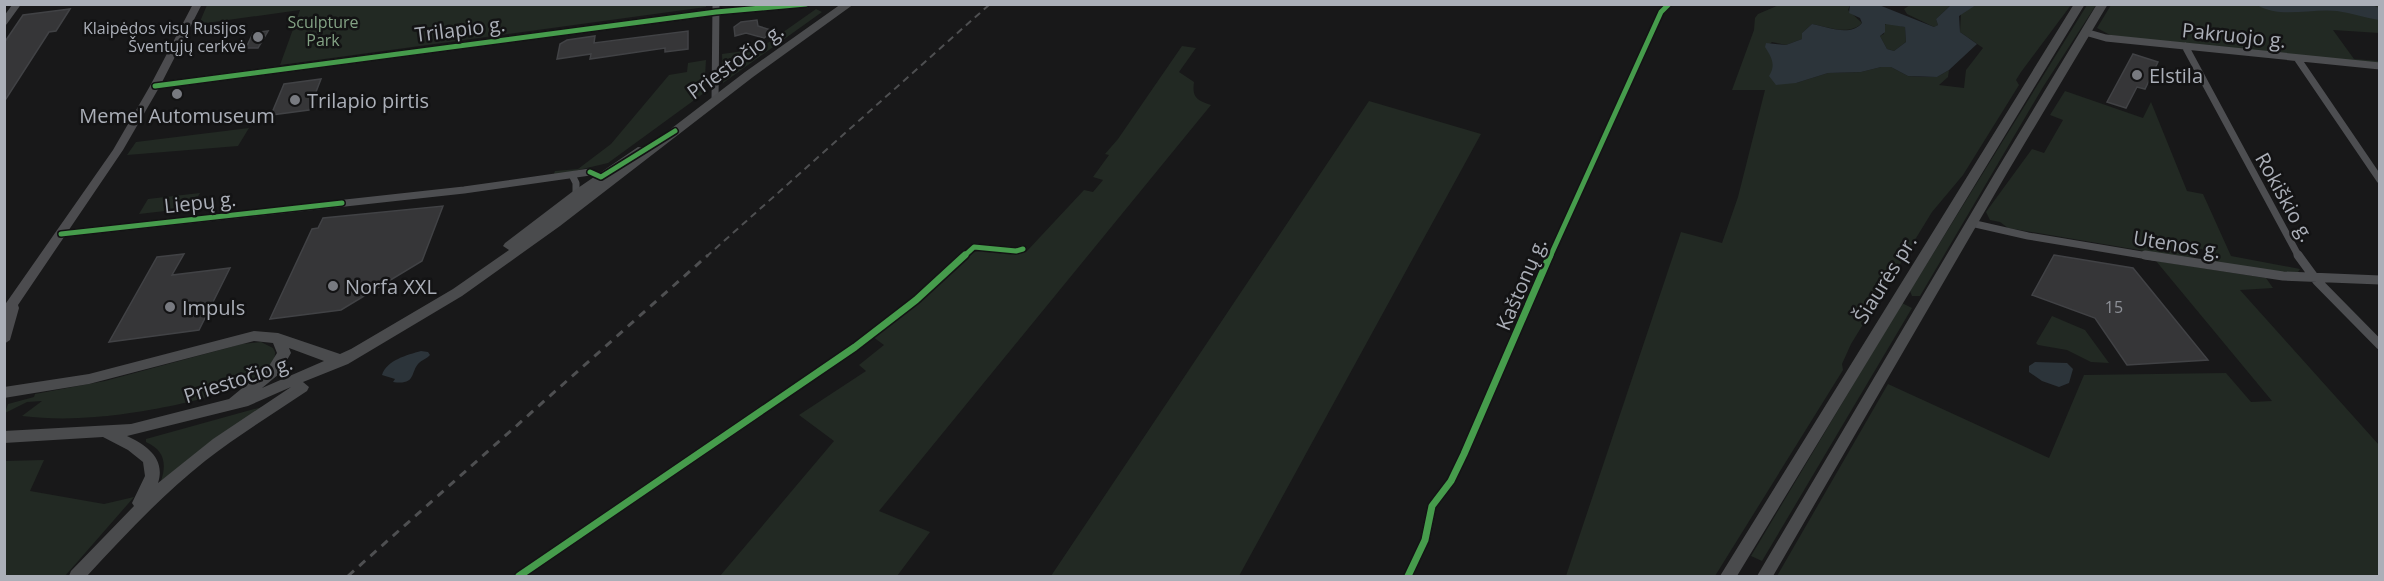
<svg xmlns="http://www.w3.org/2000/svg" width="2384" height="581" viewBox="0 0 2384 581" font-family="'Open Sans',sans-serif">
<style>
.green{fill:#222923}
.water{fill:#2c343a;fill-rule:evenodd}
.building{fill:#363638;stroke:#414245;stroke-width:1.5}
.lines{fill:none;stroke-linecap:round;stroke-linejoin:round}
.street-far1{stroke:#4d4e51;stroke-width:7}
.street{stroke:#4d4e51;stroke-width:9}
.secondary{fill:#4c4c4f;fill-rule:evenodd}
.primary{fill:#4a4b4d;fill-rule:evenodd}
.rail-far1{stroke:#4e4f51;stroke-width:2;stroke-dasharray:7 5;stroke-linecap:butt}
.rail{stroke:#4e4f51;stroke-width:3;stroke-dasharray:8 7;stroke-linecap:butt}
.cycleway-far1-casing{stroke:#131314;stroke-width:8}
.cycleway-casing{stroke:#131314;stroke-width:10}
.cycleway-far1{stroke:#469c4c;stroke-width:5}
.cycleway{stroke:#469c4c;stroke-width:7}
.poi-dot{fill:#787a80;stroke:#131314;stroke-width:2}
.labels{text-anchor:middle;dominant-baseline:central;stroke-width:5;stroke-linejoin:round;paint-order:stroke}
.far-park-label{font-size:16px;fill:#83a284;stroke:#131314}
.far-poi-label{font-size:16px;fill:#abafb8;stroke:#131314;text-anchor:end}
.number-label{font-size:16px;fill:#8e9198}
.street-label{font-size:20px;fill:#abafb8;stroke:#131314}
.poi-label{font-size:20px;fill:#abafb8;stroke:#131314;text-anchor:start}
</style>
<rect width="100%" height="100%" fill="#181819"/>
<path class="green" d="M207 5 706 4V7L280 65 300 10 199 24Z
M1779 5H1850L1848 10 1862 23C1849 36 1829 27 1812 24L1802 33V39L1786 45 1772 42 1766 47 1773 60V69L1796 83 1828 73 1861 72 1881 67H1891L1908 76 1924 77H1937L1949 70 1948 77 1939 85 1964 88 1966 70 1983 48 1960 32 1961 13 1976 5H2071L2021 72 2016 80 2019 85 1963 175 1932 212 1851 344 1842 364 1843 370 1715 576H1566L1681 232 1722 243 1738 197 1765 90H1732L1754 30 1755 18 1758 14Z
M1910 5H1951L1936 19 1938 25 1934 27 1907 14 1904 9Z
M2087 5H2096L2043 87 1920 296H1912L1910 291Z
M2111 5H2379V33L2333 30 2354 59 2379 61V64L2112 36 2097 28Z
M816 9 822 12 723 83 722 54 759 49Z
M1888 23 1905 27 1906 42 1894 51 1887 49 1880 36 1884 34 1883 26Z
M1182 46 1196 48 1179 72 1194 82C1192 97 1196 100 1211 105L879 511 930 532 897 576H720L834 441 799 415 866 371 859 365 884 345 873 337 908 311 974 252C991 246 1010 257 1027 251L1084 190 1093 192 1103 180 1093 177 1109 155 1105 154 1118 139Z
M706 60 704 93 608 163 553 176 555 171 578 169 611 144 669 75 687 72 688 63Z
M2065 91 2143 118 2151 102 2187 191 2203 194 2231 256 2300 269 2298 272 2294 274 2216 263 2202 249 2194 248 2196 257 2186 258 2008 228 2000 222 1990 220 1986 212 2032 149 2044 153 2063 120 2050 115Z
M1369 101 1481 134 1239 576H1051Z
M249 128 238 146 127 155 136 142Z
M200 193 191 208 139 214 148 199Z
M2156 261 2266 278 2273 288 2240 290 2379 445V576H1777L1888 384 2049 458 2084 375 2226 373 2251 402 2272 401Z
M1902 303 1912 308 1762 561 1751 556Z
M2052 316 2085 330 2109 363 2091 362 2067 350 2038 345 2036 343Z
M261 342 273 348 275 352C278 394 128 415 95 417 71 419 47 419 22 416L42 401 27 402 5 413 8 404 34 397 35 394 105 381 242 344Z
M269 405 161 481C167 463 164 450 146 442V439Z
M44 460 30 491 104 504 134 497 65 576H5V461Z"/>
<path class="water" d="M1850 5H1879L1934 27 1938 25 1936 19 1951 5H1976L1959 16 1960 32 1977 44 1949 70 1937 77 1908 76 1891 67H1881L1861 72 1828 73 1796 83 1776 85 1769 76C1776 65 1772 58 1765 47L1766 43 1786 45 1802 39V33L1812 24C1828 27 1850 37 1862 23L1860 18 1849 13ZM1885 24 1905 27 1906 42 1894 51 1887 49 1880 36 1885 32Z
M2257 5H2372L2379 8V20C2365 18 2352 13 2337 11 2311 8 2281 19 2257 5Z
M421 351 428 352 430 355C427 359 421 360 418 364 410 374 416 385 393 382L395 379 382 375C387 360 407 355 421 351Z
M2035 362 2067 363 2073 369 2069 383 2059 387 2042 381 2029 372V366Z"/>
<path class="building" d="M70 9 56 31 49 32 4 102V43L23 15Z
M757 20 758 26 774 31 764 38 746 33 735 36 734 27 741 22Z
M268 31 258 48H246L253 33Z
M688 31V49L665 52V48L590 59 591 54 557 59 560 44 567 40 595 36 594 43Z
M2133 54 2158 62 2145 89 2137 87 2126 108 2107 102Z
M321 79 309 110 271 115 284 84Z
M443 206 422 261 341 310 270 319 312 229 318 228 323 218Z
M184 254 172 275 230 268 199 330 109 342 157 257Z
M2054 255 2133 268 2208 360 2127 365 2095 318 2032 295Z"/>
<g class="lines">
<path class="street-far1" d="M4 22 17 4
M2085 32 2106 38 2380 66
M2185 46 2299 257
M2297 58 2380 180
M155 86 716 12 806 4
M715 101 716 4
M572 175 576 183V195
M1971 223 2028 236 2154 257
M61 234 464 190 590 172 601 177
M963 257 974 247 1016 251 1023 249
M1550 257 1661 12 1669 4"/>
<path class="street" d="M2145 255 2283 276 2380 280
M2298 255 2317 281 2380 345
M519 576 855 347 916 300 965 255
M1408 576 1425 540 1432 506 1451 481 1464 454 1550 255"/>
<path class="secondary" d="M193 4H202L160 86 123 150 18 305 19 308 10 340 4 344V306L113 150 150 86Z"/>
<path class="primary" d="M841 4H854L753 77 560 226 462 296 348 364 303 382 309 387 307 391C273 414 238 435 205 461 162 495 124 536 87 576H69L71 571 134 506 132 503 145 476 143 462 128 450 103 437 4 443V431L131 424 229 399 269 366 277 353 273 343 254 341 89 384 4 398V387L89 374 254 331 278 333 340 354 351 349 453 289 509 250 503 246 505 243 572 192 638 147 646 148 745 72ZM289 348 324 361 262 388 279 374 291 353ZM291 387 213 439 158 483C166 458 146 445 127 436L248 406Z
M2074 4H2085L1737 576H1720Z
M2097 4H2108L2007 173 1773 576H1757L1995 173Z"/>
<path class="rail-far1" d="M706 257 990 4"/>
<path class="rail" d="M348 576 708 255"/>
<defs>
<path id="cycleway-far1" d="M155 86 716 12 806 4
M590 172 601 177 675 131
M61 234 342 203
M963 257 974 247 1016 251 1023 249
M1550 257 1661 12 1669 4"/>
<path id="cycleway" d="M519 576 855 347 916 300 965 255
M1408 576 1425 540 1432 506 1451 481 1464 454 1550 255"/>
</defs>
<use href="#cycleway-far1" class="cycleway-far1-casing"/>
<use href="#cycleway" class="cycleway-casing"/>
<use href="#cycleway-far1" class="cycleway-far1"/>
<use href="#cycleway" class="cycleway"/>
</g>
<g class="poi-dot">
<circle cx="258" cy="37" r="6"/>
<circle cx="2137" cy="75" r="6"/>
<circle cx="177" cy="94" r="6"/>
<circle cx="295" cy="100" r="6"/>
<circle cx="333" cy="286" r="6"/>
<circle cx="170" cy="307" r="6"/>
</g>
<g class="labels">
<g class="far-park-label">
<text x="323" y="22">Sculpture<tspan x="323" dy="18">Park</tspan></text>
</g>
<g class="far-poi-label">
<text x="246" y="28">Klaipėdos visų Rusijos<tspan x="246" dy="18">Šventųjų cerkvė</tspan></text>
</g>
<g class="number-label">
<text x="2114" y="307">15</text>
</g>
<g class="street-label">
<text transform="translate(460 29) rotate(-7)">Trilapio g.</text>
<text transform="translate(2234 35) rotate(6)">Pakruojo g.</text>
<text transform="translate(735 61) rotate(-36)">Priestočio g.</text>
<text transform="translate(2285 197) rotate(61)">Rokiškio g.</text>
<text transform="translate(200 202) rotate(-6)">Liepų g.</text>
<text transform="translate(2177 244) rotate(9)">Utenos g.</text>
<text transform="translate(1885 279) rotate(-58)">Šiaurės pr.</text>
<text transform="translate(1521 284) rotate(-67)">Kaštonų g.</text>
<text transform="translate(238 379) rotate(-18)">Priestočio g.</text>
</g>
<g class="poi-label">
<text x="2149" y="75">Elstila</text>
<text x="307" y="100">Trilapio pirtis</text>
<text x="177" y="115" text-anchor="middle">Memel Automuseum</text>
<text x="345" y="286">Norfa XXL</text>
<text x="182" y="307">Impuls</text>
</g>
</g>
<rect width="2384" height="581" fill="none" stroke="#abafb8" stroke-width="12"/>
</svg>
